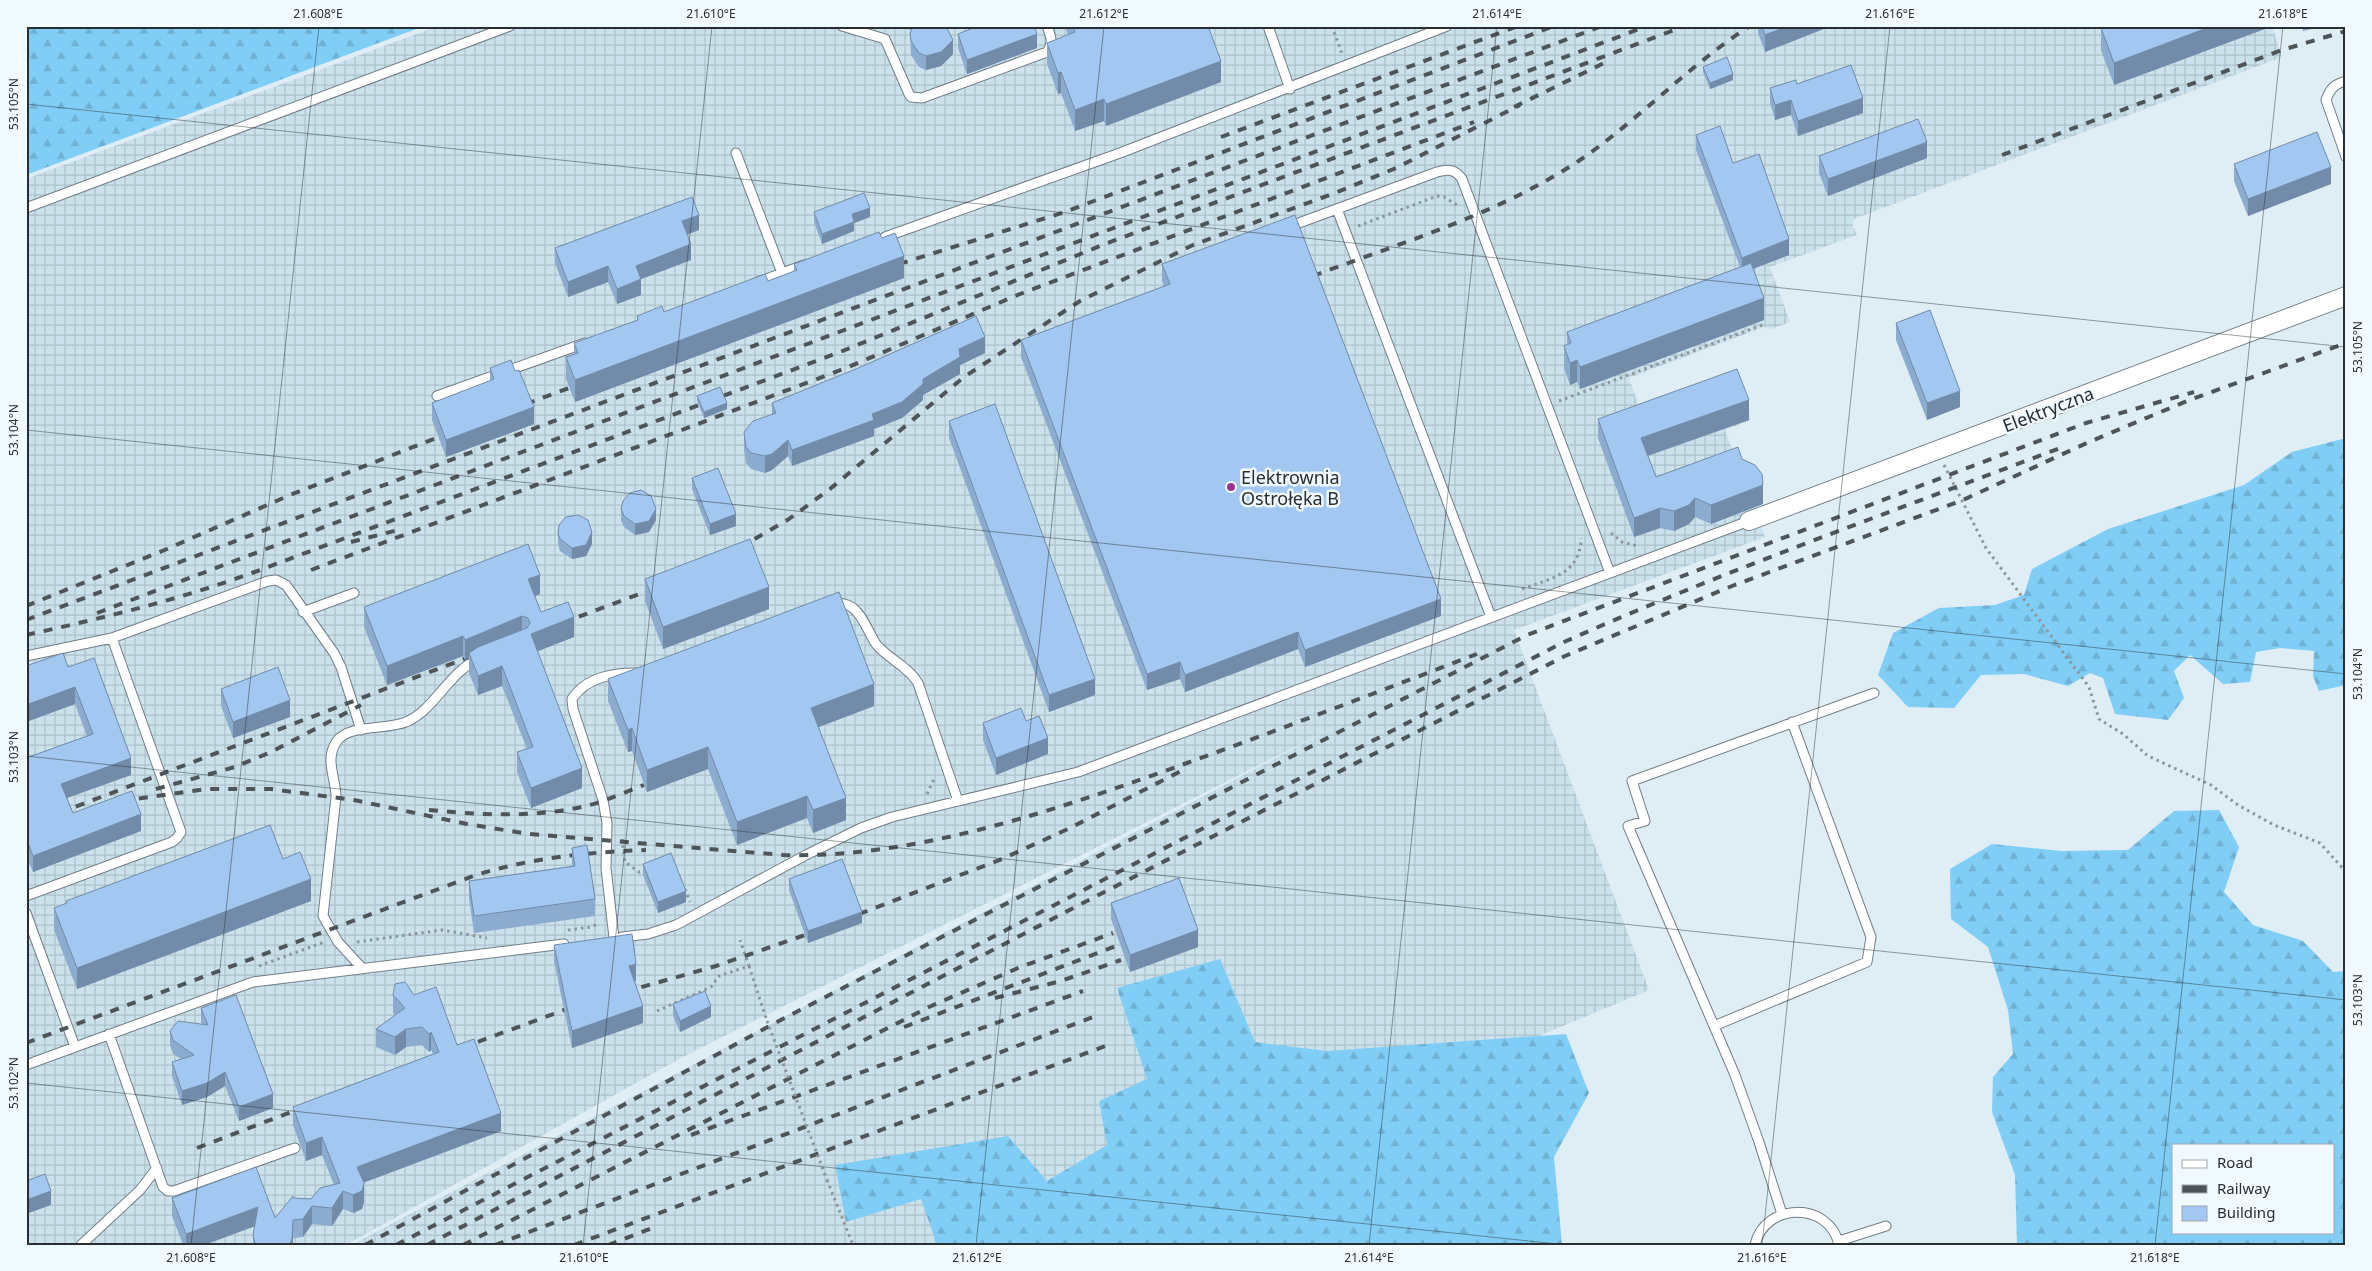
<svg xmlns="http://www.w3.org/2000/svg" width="2372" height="1271" viewBox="0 0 2372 1271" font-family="'Noto Sans',sans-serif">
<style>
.industrial{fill:url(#industrial-grid)}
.forest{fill:url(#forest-firs);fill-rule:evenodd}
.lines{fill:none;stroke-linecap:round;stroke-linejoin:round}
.service-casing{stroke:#727e86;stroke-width:11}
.minor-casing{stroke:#727e86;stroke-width:20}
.path{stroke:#8b969b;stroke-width:3;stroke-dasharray:2.5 4;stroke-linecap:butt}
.service{stroke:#fff;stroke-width:9}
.minor{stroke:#fff;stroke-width:18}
.rail{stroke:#4e5559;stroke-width:4;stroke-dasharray:9 9;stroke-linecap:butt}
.path-bridge{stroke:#8b969b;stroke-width:3;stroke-dasharray:2.5 4;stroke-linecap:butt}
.wall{fill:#8babcf}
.shaded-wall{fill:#718ba9}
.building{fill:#a2c7f1;stroke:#718ba9}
.ticks{fill:none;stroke:#282e31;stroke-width:1;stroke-opacity:0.45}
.poi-dot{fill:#9a3398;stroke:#f1fafe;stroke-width:2}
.labels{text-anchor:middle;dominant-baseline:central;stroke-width:5;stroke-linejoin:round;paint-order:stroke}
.street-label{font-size:18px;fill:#282e31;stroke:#f1fafe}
.poi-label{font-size:18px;fill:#282e31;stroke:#f1fafe;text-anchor:start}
.neatline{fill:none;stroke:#282e31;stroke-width:2}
.ticks-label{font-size:12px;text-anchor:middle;fill:#282e31}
</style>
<defs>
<pattern id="industrial-grid" width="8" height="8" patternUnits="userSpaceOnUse" patternTransform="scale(1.25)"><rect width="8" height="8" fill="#cbe1ec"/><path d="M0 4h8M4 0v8" fill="none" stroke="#aec1cb"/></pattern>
<pattern id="forest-firs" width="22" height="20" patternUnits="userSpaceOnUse" patternTransform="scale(1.25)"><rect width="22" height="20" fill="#80cef6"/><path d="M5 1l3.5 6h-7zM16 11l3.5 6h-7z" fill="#6fb1d3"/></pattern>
</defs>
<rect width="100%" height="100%" fill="#dfedf5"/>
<path class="industrial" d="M438 26H2272L2282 57 1854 219 1853 226 1857 235 1770 267 1790 322 1771 329 1764 327 1629 378 1644 420 1738 387 1751 420 1725 430 1765 537 1514 630 1649 990 1039 1245H351L1344 722 679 1059 346 1245H26V179Z"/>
<path class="forest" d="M26 26H424L26 175Z
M2346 438V685L2319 691 2313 676 2314 651 2280 648 2256 652 2250 682 2223 684 2190 655 2174 671 2184 698 2168 720 2115 714 2103 678 2090 673 2068 686 2024 674 1981 675 1954 708 1908 707 1878 675 1893 633 1939 608 1995 605 2024 595 2032 569 2108 529 2244 485 2292 452Z
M2219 810 2239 847 2224 892 2253 925 2303 941 2333 972 2346 971V1243L2017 1245 2015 1175 1992 1112 1993 1077 2013 1054 2008 1010 1988 947 1951 919 1950 869 1992 844 2061 851 2128 850 2174 811ZM2173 1145H2333V1232H2173Z
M1220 959 1255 1042 1327 1051 1566 1034 1589 1093 1554 1157 1562 1245H937L921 1199 846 1222 835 1165 1008 1136 1047 1181 1107 1145 1099 1101 1147 1079 1117 988Z"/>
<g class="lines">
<defs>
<path id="service" d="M842 26 885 39 909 94 911 97 922 98 1047 52C1054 43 1051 37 1047 26
M1268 26 1290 89
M2346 81C2334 84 2330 89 2326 100L2346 157
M736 153 782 273
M26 208 510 26
M1337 209 1491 617
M1288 227 1437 172C1448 169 1455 169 1462 179L1610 573
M885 237 1120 153 1447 26
M758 282 804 265
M437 396 585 343
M831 603C840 603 846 603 853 608 864 617 868 632 876 644 888 659 908 666 918 683L958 801
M303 612 354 593
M26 656 112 638 268 581 276 580 286 585 334 653 341 667 361 730
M26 896 172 842 177 838 181 832 112 638
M26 913 75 1047
M622 937 648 934 676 925 806 855 861 828 892 817 1078 772 1749 521
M614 938 606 868 607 823 603 800 573 709 572 699C586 677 615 672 639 673
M362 968 338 942 323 916 336 797C336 778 324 759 337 741 349 724 388 730 406 722 435 710 449 671 479 659
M1714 1026 1867 962 1871 937 1792 722
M109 1034 163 1187 168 1191H174L295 1148
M26 1065 253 982 564 944
M1782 1214 1759 1142 1735 1075 1628 826 1645 821 1632 781 1874 693
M1839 1241 1886 1226
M81 1245 140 1190 157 1168
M1755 1245C1764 1202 1830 1201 1839 1245"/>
<path id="minor" d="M1749 521 2346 296"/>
</defs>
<use href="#service" class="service-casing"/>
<use href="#minor" class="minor-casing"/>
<path class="path" d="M1332 26 1342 54
M1358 226 1437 196 1444 197 1457 205
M1559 401 1765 324
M1944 465 1986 548 2089 687 2099 719 2123 734 2148 756 2211 785 2238 805 2274 825 2320 843 2346 872
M1611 533 1622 542 1638 546
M1522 589C1551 578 1580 575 1581 538
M927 794 935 777
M622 839 625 862 639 872 646 870
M685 889 690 902
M568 930 591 927 598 924
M357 942 442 930 487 938
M259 966 324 942
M749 966 767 1021
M657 1011 711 987 719 976 749 966 740 940
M827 1180 853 1245"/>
<use href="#service" class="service"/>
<use href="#minor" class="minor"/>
<path class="rail" d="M1514 107 1604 63
M1221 137 1518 26
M2002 155 2282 50 2346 31
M899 264 1065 212 1554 26
M1313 276C1403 242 1499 214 1580 160 1640 119 1689 65 1750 26
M526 404 569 388
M351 542 402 529
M739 548 789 519 830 489 964 377 1080 301 1193 245 1335 193 1396 168 1520 105
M311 570 846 368 1020 294 1474 122
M26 606 167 549 290 495 439 437
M97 613 1647 26
M26 620 1602 26
M562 623 658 587
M26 635C103 618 178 600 252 573L840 352 1105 244 1685 26
M156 789 235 767 271 752 361 705
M121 801 207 789H271L354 800 467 824 529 834 783 855C917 859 1062 808 1187 763 1284 728 1380 691 1477 654
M429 810C481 815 535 818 586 806 606 801 625 792 644 785
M59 813 477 654
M859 914 1002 859 1068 829 1181 771
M624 992 716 966 805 935
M995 998 1061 981 1121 960
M904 1027 1116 946
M26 1043 476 875C531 858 588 852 646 850
M461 1048 578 1005
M691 1135 1083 991
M197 1148 304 1107
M365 1245 775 1023 1527 635 2086 423 2194 392
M396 1245 1564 642C1726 570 1894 511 2060 448
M427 1245 1081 904 1565 656 1732 586 1963 500 2089 442 2187 401 2346 343
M463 1245 929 1007 1018 968 1113 933
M495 1245 1093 1017
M574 1245 1108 1045
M608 1245 652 1228"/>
<path class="path-bridge" d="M767 1021 827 1180"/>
</g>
<path class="wall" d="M889 26H946L953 54 941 66 926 70 919 67 911 55 910 33 912 30Z
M972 26H1034L1037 48 967 74 958 48V34L973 28Z
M1065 26H1208L1221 82 1106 126 1104 121 1075 131 1061 93 1058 94 1047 64V43L1068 35Z
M1758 26H1831L1765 52 1758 33Z
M2270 26V27L2114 85 2101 50V28Z
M2302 26H2325L2303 31Z
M1703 67 1733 80 1710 89 1703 72Z
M1797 84 1863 113 1798 136 1791 115 1775 120 1770 103V88Z
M1696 135 1733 163 1789 255 1753 269 1764 320 1580 389 1577 382 1570 385 1564 368V346L1567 345V332L1740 267 1696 150Z
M1819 156 1927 158 1828 196 1819 173Z
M2234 164 2331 184 2248 216 2234 181Z
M814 212 870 217 854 223V231L822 244 814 222Z
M699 230 687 235 691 260 641 279V295L617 304 608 282 568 297 555 263V248Z
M882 238 904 278 575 402 566 379V357L574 354V343L637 320V316L664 312 768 281 794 271V264Z
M1162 264 1441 616 1305 667 1298 649 1185 692 1180 679 1147 690 1021 357V340L1164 286 1162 281Z
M1896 323 1960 407 1927 420 1896 340Z
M985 353 960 365V374L923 395V400L902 418 874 429V436L792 466 788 456 772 470 765 473 751 469 746 463 744 449V432L772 414V403Z
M490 368 534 424 446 457 432 420V403L490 381Z
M697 396 727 409 704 418 697 401Z
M1598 419 1749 420 1648 456 1656 477 1742 459 1763 504 1711 524 1695 517 1689 524 1674 531 1660 528 1634 537 1598 438Z
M949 421 1095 695 1049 712 949 438Z
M692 478 736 526 710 535 692 489Z
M621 509 656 520 649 532 635 535 624 527 621 520Z
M558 533 592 544 586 556 572 559 560 551 558 544Z
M645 579 769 609 663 649 645 601Z
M540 594 535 596 541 612 574 637 537 651 582 788 531 808 517 772V752L527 749 502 686 478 695 469 673V658L465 660 463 656 387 685 364 627V607Z
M26 666 68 667 131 775 67 798 73 813 141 831 33 872 26 855V758L87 736 75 704 26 722Z
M608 679 874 706 819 727 846 820 813 833 807 818 737 845 708 769 647 792 632 751 628 752 608 701Z
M221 689 290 717 233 738 221 706Z
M1026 721 1048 754 996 775 983 740V723Z
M572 848 595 899V916L474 933 469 898V881L572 866Z
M283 859 311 901 77 989 54 930V908L66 904V901Z
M643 864 686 902 658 913 643 875Z
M789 879 862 923 808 943 789 890Z
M1111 903 1198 947 1130 972 1111 919Z
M554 945 636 981 634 982 643 1023 572 1048 554 961Z
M393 995H414L457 1045 501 1131 363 1183 364 1202 362 1209 353 1213 343 1209 332 1226 312 1224 303 1237 293 1238V1245H253V1235L255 1226 204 1245H183L172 1216V1198L275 1218 293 1198 311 1199 334 1185 322 1155 306 1161 293 1125V1107L433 1054 431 1050 429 1052 422 1045 406 1047 395 1055 376 1047V1029L395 1015 393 1013Z
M673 1004 711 1017 680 1032 673 1016Z
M201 1008 273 1108 239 1121 225 1086 207 1097 182 1105 172 1076V1062L181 1059 173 1054 170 1045V1031L202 1025 201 1022Z"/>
<path class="shaded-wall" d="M1788 26H1831L1765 52V35Z
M2212 26H2270V27L2114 85V63Z
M1037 34V48L967 74V60Z
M953 40V54L941 66 926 70V56Z
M1221 61V82L1106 126V104Z
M1061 72V93L1058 94V73Z
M1733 74V80L1710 89V83Z
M1863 98V113L1798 136V121Z
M1104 99V121L1075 131V110Z
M1791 100V115L1775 120V105Z
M1927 142V158L1828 196V179Z
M2331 167V184L2248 216V199Z
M870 208V217L854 223V231L822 244V234L852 214Z
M699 215V230L682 236V221Z
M1789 239V255L1742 273V258Z
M691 244V260L636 281V266Z
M904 256V278L575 402V380Z
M608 266V282L568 297V282Z
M641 279V295L617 304V289Z
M1764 298V320L1580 389V367Z
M985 337V353L960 365V374L923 395V400L902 418 874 429V436L792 466V450L872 414 923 379 959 349Z
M1577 360V382L1570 385V363Z
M1960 391V407L1927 420V403Z
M1749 400V420L1641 458V438Z
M727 403V409L704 418V412Z
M534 407V424L446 457V440Z
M788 440V456L772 470 765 473V456Z
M1763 485V504L1711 524V505Z
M1695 498V517L1689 524 1674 531V511Z
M1660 508V528L1634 537V518Z
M656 509V520L649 532 635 535V524Z
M736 514V526L710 535V524Z
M592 532V544L586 556 572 559V548Z
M540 575V594L528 599V579Z
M769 587V609L663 649V627Z
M1441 599V616L1305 667V650Z
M522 616V636L469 653V658L465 660V640Z
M574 617V637L531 654V634Z
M1298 632V649L1185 692V675Z
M463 636V656L387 685V666Z
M1180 662V679L1147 690V674Z
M502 666V686L478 695V676Z
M1095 679V695L1049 712V695Z
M874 684V706L811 730V708Z
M75 687V704L26 722V705Z
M290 700V717L233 738V722Z
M632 728V751L628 752V730Z
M1048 738V754L996 775V758Z
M708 747V769L647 792V770Z
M131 758V775L61 800V784Z
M582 768V788L531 808V788Z
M807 796V818L737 845V822Z
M846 798V820L813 833V810Z
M141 814V831L33 872V856Z
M311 879V901L77 989V968Z
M686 891V902L658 913V902Z
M862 912V923L808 943V931Z
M1198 930V947L1130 972V955Z
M636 964V981L629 983V966Z
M643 1006V1023L572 1048V1031Z
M711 1006V1017L680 1032V1021Z
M406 1029V1047L395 1055V1037Z
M431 1032V1050L429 1052V1034Z
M225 1072V1086L207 1097 182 1105V1091Z
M273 1094V1108L239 1121V1107Z
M501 1113V1131L357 1185V1167Z
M322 1137V1155L306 1161V1143Z
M364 1183V1202L362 1209 353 1213V1195Z
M51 1191V1205L26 1214V1200Z
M343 1191V1209L332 1226V1208Z
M312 1206V1224L303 1237V1219Z
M258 1207V1225L204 1245H186V1234Z
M293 1220V1245H290Z"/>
<path class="building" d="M913 26H946L953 40 941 52 926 56 919 53 911 41 910 33Z
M978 26H1034L1037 34 967 60 958 34Z
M1073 26H1208L1221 61 1106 104 1104 99 1075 110 1061 72 1058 73 1047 43 1075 32Z
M1762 26H1788L1765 35Z
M2106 26H2212L2114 63 2101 28Z
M1727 57 1733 74 1710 83 1703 67Z
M1851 65 1863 98 1798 121 1791 100 1775 105 1770 88 1796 80 1797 84Z
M1918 119 1927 142 1828 179 1819 156Z
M1720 126 1733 163 1759 154 1789 239 1742 258 1696 135Z
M2317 132 2331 167 2248 199 2234 164Z
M864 193 870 208 852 214 854 222 822 234 814 212Z
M692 197 699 215 682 221 691 244 636 266 641 279 617 289 608 266 568 282 555 248Z
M1295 215 1441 599 1305 650 1298 632 1185 675 1180 662 1147 674 1021 340 1170 284 1162 264Z
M879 232 882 238 895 233 904 256 575 380 566 357 578 353 574 343 638 320 637 316 662 306 664 312 765 274 768 281 797 270 794 264Z
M1751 263 1764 298 1580 367 1577 360 1570 363 1564 346 1571 343 1567 332Z
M1930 310 1960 391 1927 403 1896 323Z
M976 316 985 337 959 349 960 357 923 379V384L902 402 872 414 874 420 792 450 788 440 772 454 765 456 751 453 746 447 744 432 753 421 776 413 772 403 856 369Z
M511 360 515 371 519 370 534 407 446 440 432 403 494 379 490 368Z
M1737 369 1749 400 1641 438 1656 477 1738 447 1742 459 1755 465 1762 474 1763 485 1711 505 1695 498 1689 505 1674 511 1660 508 1634 518 1598 419Z
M720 387 727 403 704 412 697 396Z
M995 404 1095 679 1049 695 949 421Z
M718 468 736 514 710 524 692 478Z
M641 490 651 496 656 509 649 521 635 524 624 516 621 509 623 501 630 493Z
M578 515 588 520 592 532 586 545 572 548 560 539 558 533 559 525 566 517Z
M750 539 769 587 663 627 645 579Z
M528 544 540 575 528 579 541 612 568 602 574 617 531 634 582 768 531 788 517 752 533 747 502 666 478 676 469 653 478 647 527 628 530 623 528 618 522 616 465 640 463 636 387 666 364 607Z
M839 592 874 684 811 708 846 798 813 810 807 796 737 822 708 747 647 770 632 728 628 730 608 679Z
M63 653 68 667 94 658 131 758 61 784 73 813 132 791 141 814 33 856 26 838V758L93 734 75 687 26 705V666Z
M278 667 290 700 233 722 221 689Z
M1021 708 1026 721 1039 716 1048 738 996 758 983 723Z
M270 825 283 859 300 852 311 879 77 968 54 908 67 903 66 901Z
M587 845 595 899 474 916 469 881 575 866 572 848Z
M671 853 686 891 658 902 643 864Z
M842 859 862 912 808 931 789 879Z
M1179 878 1198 930 1130 955 1111 903Z
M632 934 636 964 629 966 643 1006 572 1031 554 945Z
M405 982 414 995 436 987 457 1045 474 1039 501 1113 357 1167 364 1183 362 1191 353 1195 343 1191 332 1208 312 1206 303 1219 293 1220 292 1238 290 1245H256L255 1243 253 1235 258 1207 186 1234 172 1198 256 1167 275 1218 293 1196V1198L311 1199 320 1188 340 1183 322 1137 306 1143 293 1107 439 1052 431 1032 429 1034 422 1027 406 1029 395 1037 376 1029 405 1008 393 995 395 984Z
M705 991 711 1006 680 1021 673 1004Z
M236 995 273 1094 239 1107 225 1072 207 1083 182 1091 172 1062 194 1055 173 1040 170 1031 178 1021 208 1025 201 1008Z
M45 1174 51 1191 26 1200V1181Z"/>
<path class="ticks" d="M26 104 2346 347M26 430 2346 674M26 756 2346 1000M26 1083 1567 1245M191 1245 319 26M583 1245 712 26M976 1245 1104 26M1369 1245 1497 26M1762 1245 1890 26M2155 1245 2283 26"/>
<circle class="poi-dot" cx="1231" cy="487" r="5"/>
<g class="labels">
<g class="street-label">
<text transform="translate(2048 409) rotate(-21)">Elektryczna</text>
</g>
<g class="poi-label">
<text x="1241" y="477">Elektrownia<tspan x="1241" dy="21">Ostrołęka B</tspan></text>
</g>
</g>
<rect width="2372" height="1271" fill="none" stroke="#f1fafe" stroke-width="55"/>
<rect x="2172" y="1144" width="162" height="90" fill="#f1fafe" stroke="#a1a8ac"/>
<rect x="2182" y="1160" width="25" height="8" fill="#ffffff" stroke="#a1a8ac"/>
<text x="2217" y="1168" font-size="15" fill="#282e31">Road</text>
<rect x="2182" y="1185" width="25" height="8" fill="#4e5559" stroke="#a1a8ac"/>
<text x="2217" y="1194" font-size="15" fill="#282e31">Railway</text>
<rect x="2182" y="1206" width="25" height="15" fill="#a2c7f1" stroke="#a1a8ac"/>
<text x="2217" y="1218" font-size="15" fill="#282e31">Building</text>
<rect x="28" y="28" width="2316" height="1216" class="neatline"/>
<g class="ticks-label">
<text x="318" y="18">21.608°E</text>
<text x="711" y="18">21.610°E</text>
<text x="1104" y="18">21.612°E</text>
<text x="1497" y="18">21.614°E</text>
<text x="1890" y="18">21.616°E</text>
<text x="2283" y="18">21.618°E</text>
<text transform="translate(14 104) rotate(-90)" y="4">53.105°N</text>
<text transform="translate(2358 347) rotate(-90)" y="4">53.105°N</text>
<text transform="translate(14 430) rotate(-90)" y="4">53.104°N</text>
<text transform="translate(2358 674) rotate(-90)" y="4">53.104°N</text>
<text transform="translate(14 757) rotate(-90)" y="4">53.103°N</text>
<text transform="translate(2358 1000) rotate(-90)" y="4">53.103°N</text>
<text transform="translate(14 1083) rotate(-90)" y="4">53.102°N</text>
<text x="191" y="1262">21.608°E</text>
<text x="584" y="1262">21.610°E</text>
<text x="977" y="1262">21.612°E</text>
<text x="1369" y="1262">21.614°E</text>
<text x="1762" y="1262">21.616°E</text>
<text x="2155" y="1262">21.618°E</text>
</g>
</svg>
